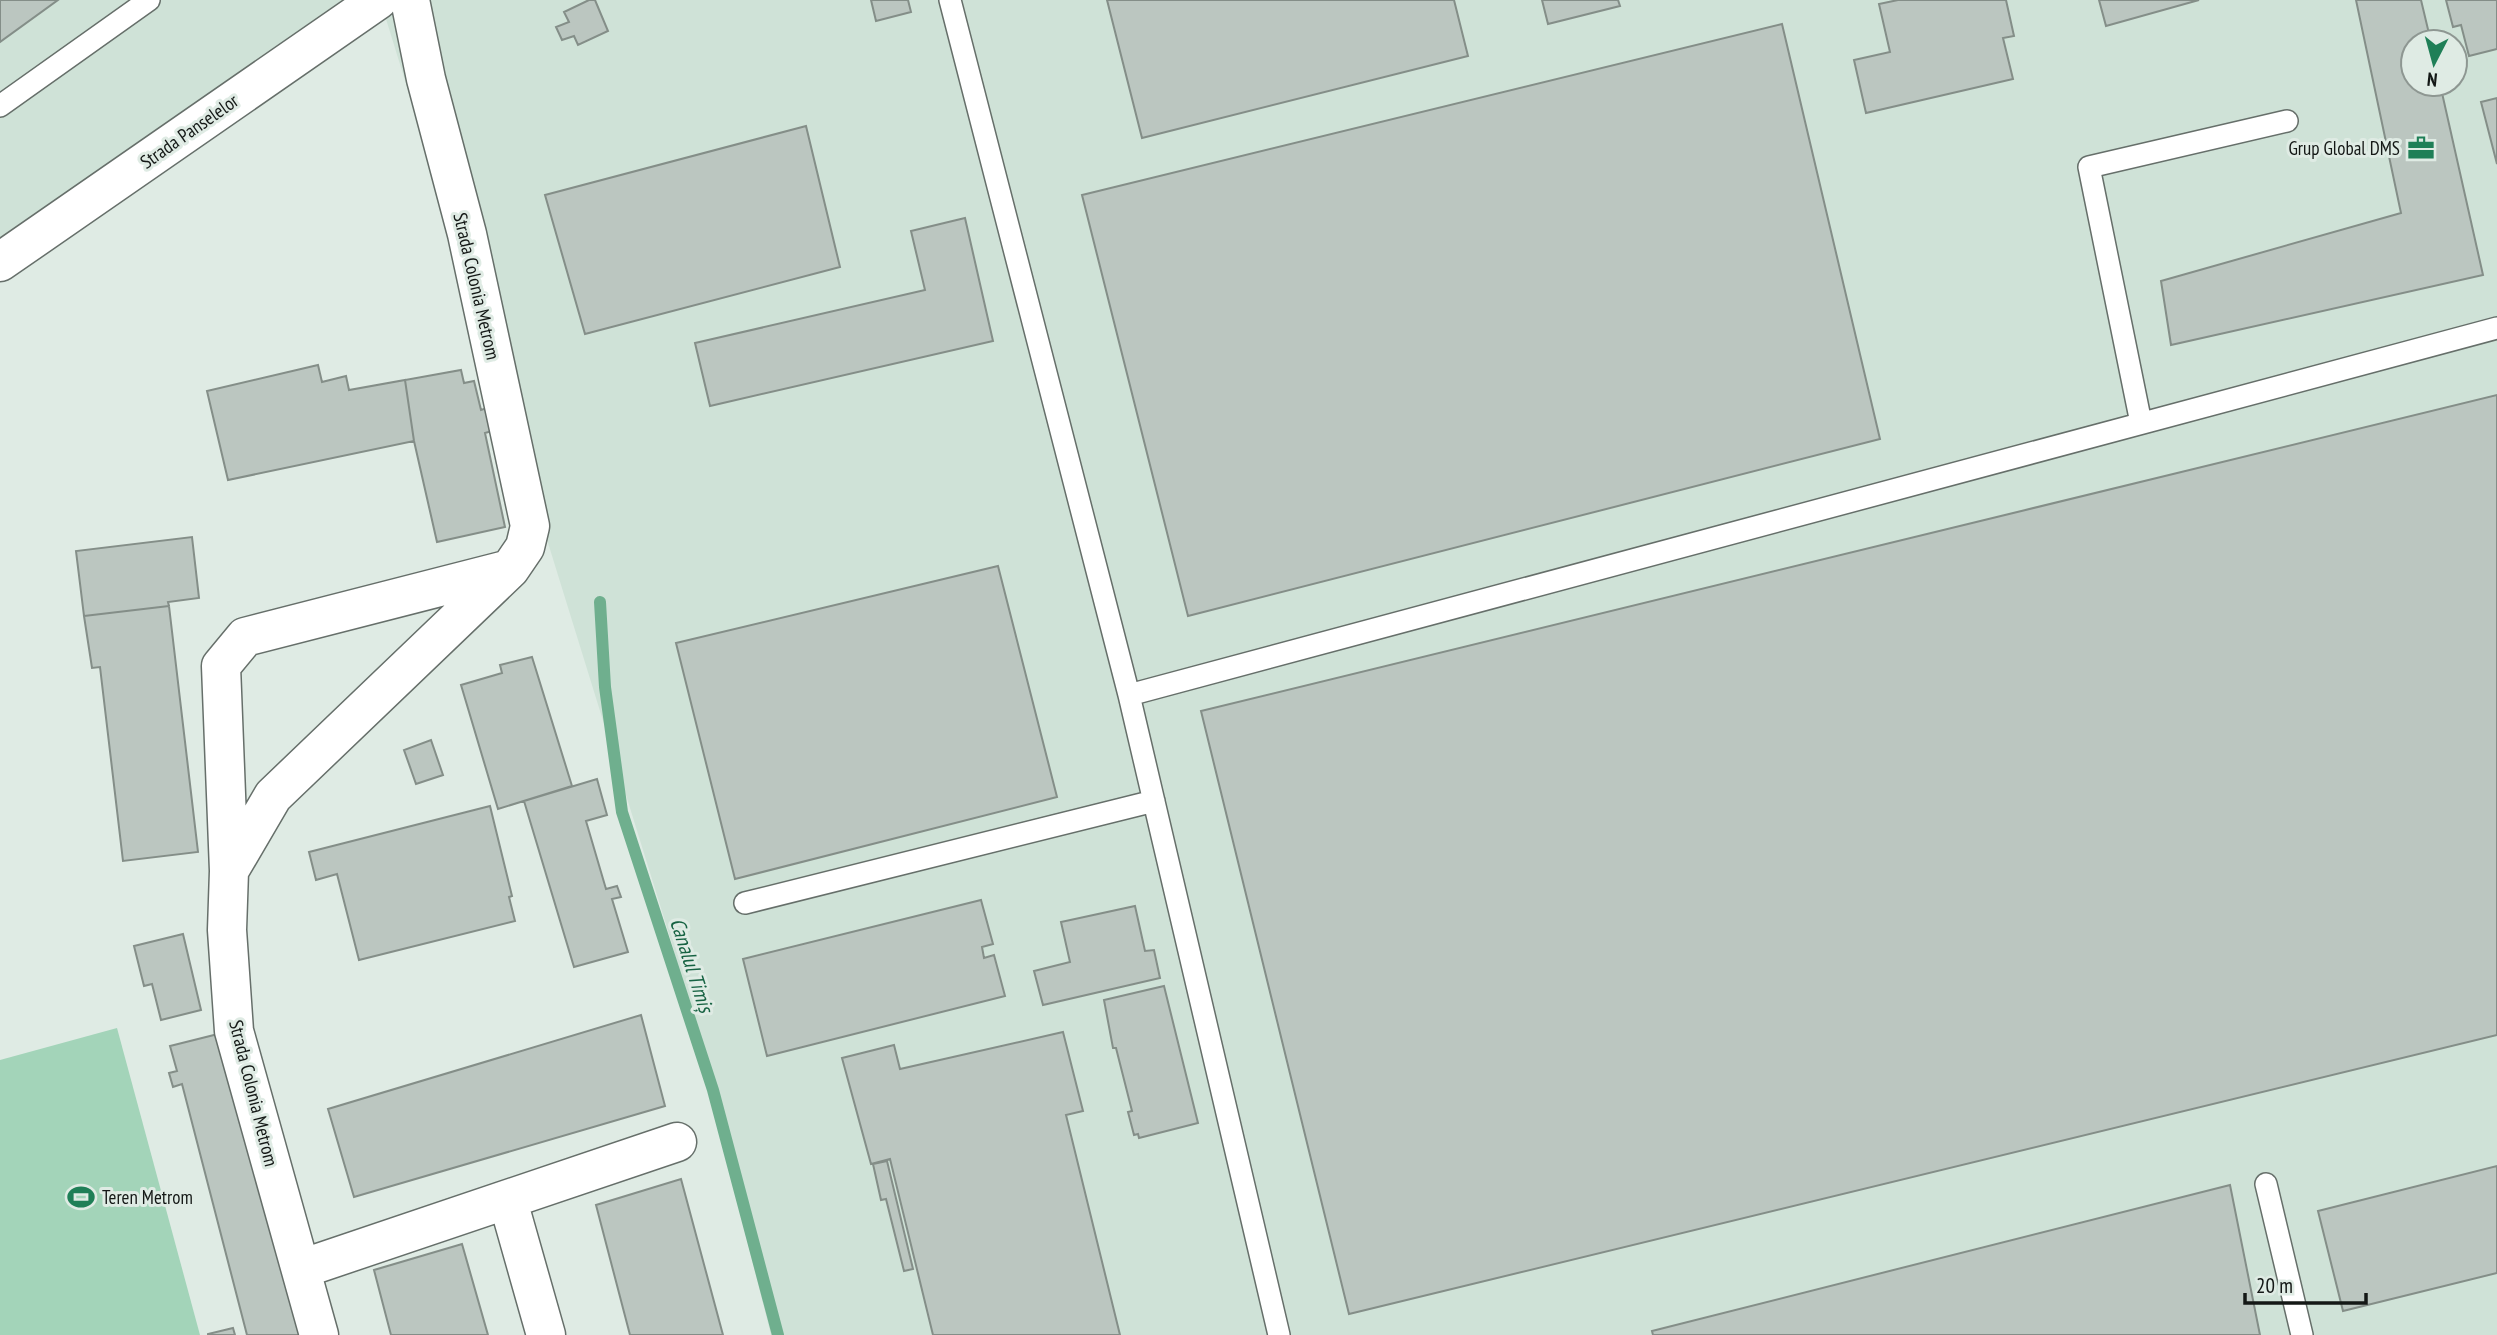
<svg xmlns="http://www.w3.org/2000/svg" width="2497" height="1335" viewBox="0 0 2497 1335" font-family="'PT Sans Narrow',sans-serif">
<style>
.built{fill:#cfe2d7;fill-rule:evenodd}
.green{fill:#a3d4b9}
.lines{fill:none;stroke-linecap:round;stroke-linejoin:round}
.stream{stroke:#6faf8e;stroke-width:12}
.building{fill:#bbc6c0;stroke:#848e88;stroke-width:2}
.lane-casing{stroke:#666f6a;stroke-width:24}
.street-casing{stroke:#666f6a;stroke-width:41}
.lane{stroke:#fff;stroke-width:21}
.street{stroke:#fff;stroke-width:38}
.labels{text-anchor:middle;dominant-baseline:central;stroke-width:6;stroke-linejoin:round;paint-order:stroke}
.street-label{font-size:19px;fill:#141816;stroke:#dfebe4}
.poi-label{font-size:19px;fill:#141816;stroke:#dfebe4;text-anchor:end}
.water-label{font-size:21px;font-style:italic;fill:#166242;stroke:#dfebe4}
</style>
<rect width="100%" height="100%" fill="#dfebe4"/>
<path class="built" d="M0 0H2497V1335H771L673 947 386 19 181 132 0 253ZM2413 42H2455V84H2413Z"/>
<path class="green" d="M117 1028 200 1335H0V1060Z"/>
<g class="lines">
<path class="stream" d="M600 602 605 687 622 812 713 1090 778 1335"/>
</g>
<path class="building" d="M0 0H58L0 42Z
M589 0H595L608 31 578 45 574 36 562 40 556 27 569 22 564 12Z
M871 0H908L911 12 876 21Z
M1107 0H1454L1468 56 1142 138Z
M1542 0H1618L1620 6 1548 24Z
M1898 0H2006L2014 36 2003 38 2013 79 1866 113 1854 60 1890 52 1879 4Z
M2099 0H2199L2106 26Z
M2356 0H2421L2431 42H2413V84H2440L2483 275 2171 345 2161 281 2401 213Z
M2446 0H2497V49L2469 56 2461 25 2453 27Z
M1782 24 1880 439 1188 616 1082 195Z
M2497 98V164L2481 102Z
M806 126 840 267 585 334 545 195Z
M965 218 993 341 710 406 695 343 925 290 911 231Z
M318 365 322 382 346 376 349 390 405 380 414 441 228 480 207 391Z
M461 370 464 383 474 381 481 410 487 408 492 431 485 433 505 527 437 542 414 441 405 380Z
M2497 395V1035L1349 1314 1201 711Z
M192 537 199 598 168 602 169 606 84 616 76 551Z
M998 566 1057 797 735 879 676 643Z
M169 606 198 852 123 861 100 667 92 668 84 616Z
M532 657 572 786 498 809 461 685 502 673 500 665Z
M431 740 443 775 416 784 404 750Z
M597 779 607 815 586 821 606 889 617 886 621 897 612 899 628 952 574 967 524 801Z
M490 806 512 896 509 897 515 921 359 960 337 874 316 880 309 852Z
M981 900 993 944 982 947 984 958 994 955 1005 996 767 1056 743 959Z
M1135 906 1145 951 1154 950 1160 978 1043 1005 1034 971 1070 962 1061 922Z
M183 934 201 1010 161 1020 152 984 144 986 134 946Z
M1164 986 1198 1123 1139 1138 1138 1134 1134 1135 1128 1112 1132 1111 1116 1048H1113L1104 1000Z
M641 1015 665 1106 354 1197 328 1109Z
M226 1032 304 1335H247L182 1084 173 1087 169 1073 177 1071 170 1046Z
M1063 1032 1083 1111 1066 1115 1120 1335H933L890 1159 871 1164 842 1058 894 1045 900 1069Z
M887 1161 913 1269 904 1271 886 1199 881 1200 873 1164Z
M2497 1166V1273L2343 1311 2318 1211Z
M681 1179 723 1335H630L596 1205Z
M2230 1185 2260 1335H1653L1652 1331Z
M462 1244 488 1335H391L374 1270Z
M233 1328 235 1335H208V1334Z"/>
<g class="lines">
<defs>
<path id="lane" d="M950 0 1129 695 1279 1335
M0 106 149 0
M2141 423 2089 167 2287 121
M1129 695 2497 328
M745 903 1154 801
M2266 1184 2302 1335"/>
<path id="street" d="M0 262 378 0
M229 871 273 796 510 569 525 547 530 526 467 234 426 79 410 0
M508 1201 546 1335
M301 1269 677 1142
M319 1335 234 1031 227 930 229 871 221 666 245 637 506 570"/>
</defs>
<use href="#lane" class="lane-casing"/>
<use href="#street" class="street-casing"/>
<use href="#lane" class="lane"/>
<use href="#street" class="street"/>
</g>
<defs>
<symbol id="office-bare" viewBox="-9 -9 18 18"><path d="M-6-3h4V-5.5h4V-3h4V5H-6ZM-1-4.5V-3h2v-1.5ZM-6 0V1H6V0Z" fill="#1f7f57" stroke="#dfebe4" stroke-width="2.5" paint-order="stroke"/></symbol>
<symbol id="stadium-bare" viewBox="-9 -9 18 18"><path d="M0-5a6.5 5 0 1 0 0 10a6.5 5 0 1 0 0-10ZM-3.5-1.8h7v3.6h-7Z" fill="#1f7f57" stroke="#dfebe4" stroke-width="2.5" paint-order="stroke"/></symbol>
</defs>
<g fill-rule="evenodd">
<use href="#office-bare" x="2402" y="129" width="38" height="38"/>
<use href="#stadium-bare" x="62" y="1178" width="38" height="38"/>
</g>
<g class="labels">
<g class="street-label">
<text transform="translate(189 131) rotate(-35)">Strada Panselelor</text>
<text transform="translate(477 286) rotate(77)">Strada Colonia Metrom</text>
<text transform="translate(254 1093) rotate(76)">Strada Colonia Metrom</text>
</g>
<g class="poi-label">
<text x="2400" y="148">Grup Global DMS</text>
<text x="102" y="1197" text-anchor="start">Teren Metrom</text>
</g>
<g class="water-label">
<text transform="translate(692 965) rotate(72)">Canalul Timiș</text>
</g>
</g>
<g transform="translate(2434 63) rotate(186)"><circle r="33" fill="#dfebe4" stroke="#8e9792" stroke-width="2"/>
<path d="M0-5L12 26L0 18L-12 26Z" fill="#1f7f57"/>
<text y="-10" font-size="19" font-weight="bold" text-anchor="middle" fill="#141816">N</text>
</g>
<path d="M2245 1293v10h121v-10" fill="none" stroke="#141816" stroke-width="3.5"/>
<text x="2256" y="1293" font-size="21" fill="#141816" stroke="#dfebe4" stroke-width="5" paint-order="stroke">20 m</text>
</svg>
